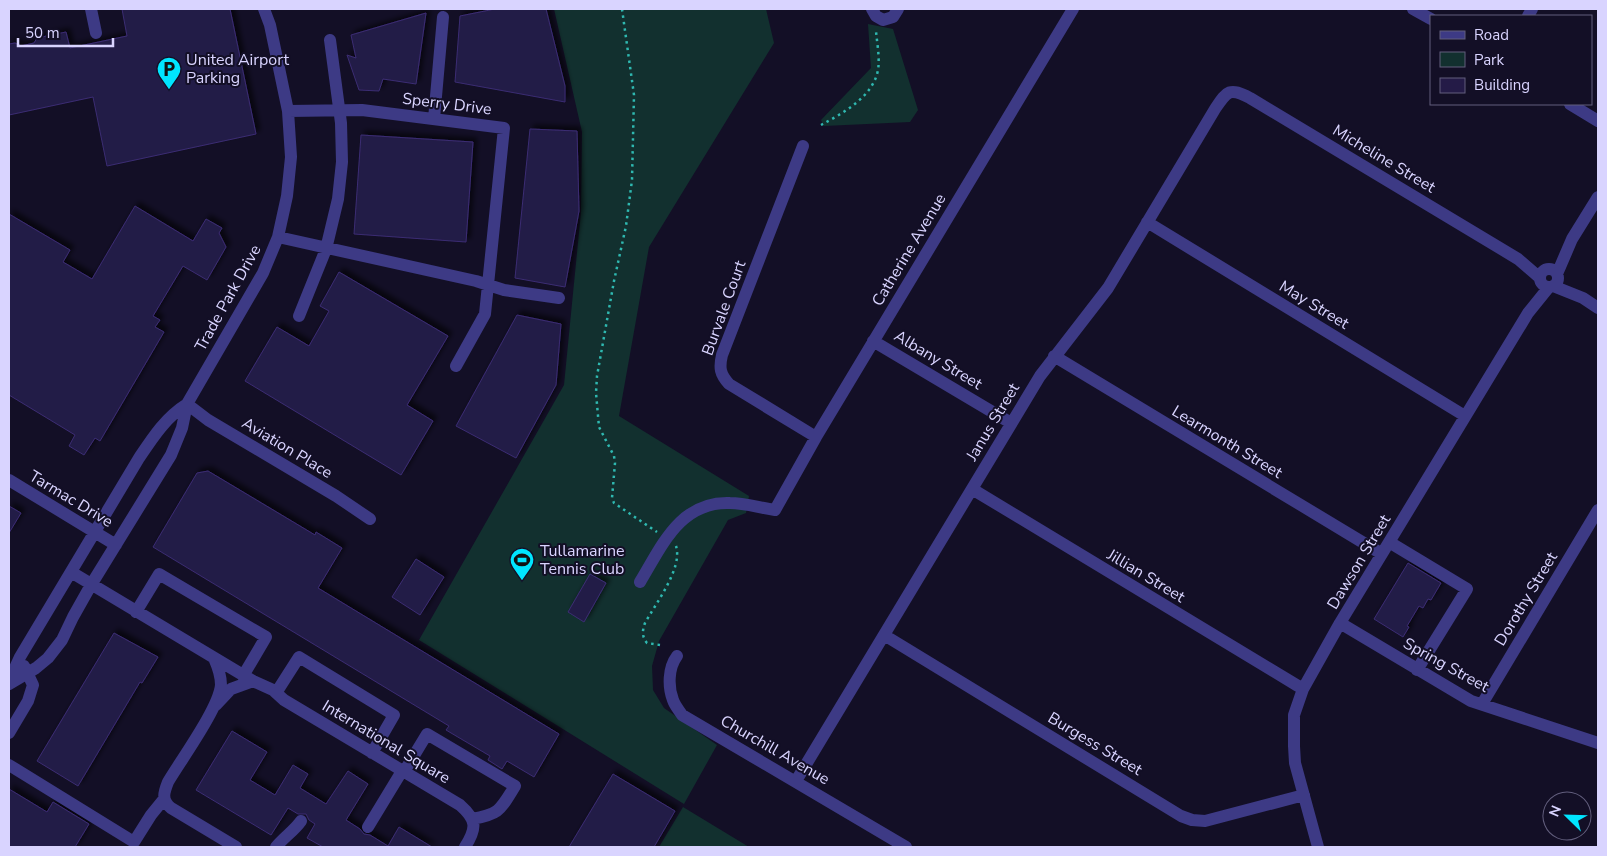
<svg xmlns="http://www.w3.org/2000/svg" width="1607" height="856" viewBox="0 0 1607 856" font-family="'Nunito Sans',sans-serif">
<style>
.green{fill:#12302f}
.building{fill:#241b47;stroke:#3b2d73;filter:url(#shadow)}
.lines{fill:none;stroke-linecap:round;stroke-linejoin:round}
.path{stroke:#2fb8b0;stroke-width:2.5;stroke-dasharray:2.5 4;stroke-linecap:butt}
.minor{stroke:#3d3a85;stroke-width:12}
.labels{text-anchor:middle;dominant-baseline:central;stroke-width:4;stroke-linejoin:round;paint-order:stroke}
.poi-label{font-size:16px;fill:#d9d4ff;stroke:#130f26;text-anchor:start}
.street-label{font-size:16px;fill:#d9d4ff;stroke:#130f26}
</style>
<defs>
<filter id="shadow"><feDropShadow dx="4" dy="-4" stdDeviation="2.5" flood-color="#0009"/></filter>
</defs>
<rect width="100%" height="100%" fill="#130f26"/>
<path class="green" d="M554 9H766L774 43 649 247 619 416 749 496 746 513 728 520 659 641 652 666 653 690 664 708 717 745 684 804 419 640 564 385 581 212 582 132Z
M868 24 893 29 918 110 910 122 824 126 821 120 871 68Z
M683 807 749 847H659Z"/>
<path class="building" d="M122 9H230L256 134 107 166 93 97 9 115V44L15 43 21 46 34 43 37 38 66 32 70 48 127 36Z
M495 9H546L565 86V102L455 82 460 16Z
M426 13 416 84 383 79 379 91 359 90 347 55 356 58 351 35Z
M530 129 577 131 579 211 565 287 515 278Z
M361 135 473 142 466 242 354 234Z
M135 206 193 241 206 219 222 228 219 233 226 247 207 280 183 266 153 316 160 320 155 327 164 332 100 441 95 438 84 455 69 446 75 435 9 395V214L70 250 63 262 92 279Z
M339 272 448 336 407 405 433 421 401 475 245 381 277 327 309 346 329 311 320 306Z
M517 315 561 324 556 385 516 458 456 426Z
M208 471 315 535 316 532 342 548 318 588 559 734 534 777 507 761 502 769 488 760 490 756 446 730 449 726 153 547 197 473Z
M9 506 21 513 9 533Z
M416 559 444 577 420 615 392 597Z
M1408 563 1441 583 1431 600 1428 599 1423 608 1419 606 1407 626 1409 627 1403 637 1374 619Z
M590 574 606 583 584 622 568 612Z
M114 633 158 657 142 683 140 682 78 786 37 761Z
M232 731 267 752 250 780 275 795 293 765 308 774 300 788 326 804 348 771 368 784 346 820 360 829 364 834 370 835 388 846 399 827 432 847H323L307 838 315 824 309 820 306 814H298L288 808 271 835 196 790Z
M613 774 675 811 654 847H569Z
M9 789 47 812 53 802 89 824 75 847H9Z"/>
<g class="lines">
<path class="path" d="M622 9 634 95 632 180 626 226 614 281 597 376 596 393 599 427 614 456 615 463 612 498 614 503 657 532
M821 125C843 113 873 97 878 70 880 58 877 43 876 31
M660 645 647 643C642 637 642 631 645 623 656 603 683 568 676 546"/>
<path class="minor" d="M91 9 96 33
M872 9 876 16 883 20 893 17 898 9
M1413 9 1431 19
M1528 16 1532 9
M1570 104 1598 121
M288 111 362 110 504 128 485 314 456 366
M434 119 443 17
M803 146 722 355C719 368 720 374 729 384L816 437
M1147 222 1465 416
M278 237 476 281 504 290 559 298
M1540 278a9 9 0 1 1 18 0a9 9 0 1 1-18 0Z
M1557 274 1572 239 1598 197
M1553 286 1583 298 1598 308
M299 316 326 249 338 199 342 162 341 123 330 40
M873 341 1011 423
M1054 356 1382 554
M187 404 208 420 336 496 370 519
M9 480 116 545
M972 489 1303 689
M1389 542 1467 589 1417 670
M71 572 253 681 273 690 284 700 460 805C477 820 477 828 465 847
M640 582C662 546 680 501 730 503 745 503 760 508 775 510L816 437 1073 9
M136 612 159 574 266 637 243 676
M1340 623 1471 701 1598 743
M884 635 1181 816 1192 820 1205 821 1304 795
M677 656C668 668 668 687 673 700 675 706 679 710 682 715L906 847
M214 658C218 667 221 675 221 685 219 708 181 760 168 782 164 792 161 800 171 808L236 847
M9 681 20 657 139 458C153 437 166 417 187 404
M9 684 36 668 48 658 62 640 73 617 91 585 171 455 182 428 187 404 263 273 278 237 287 196 291 157 288 111 270 25 264 9
M276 693 299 657 394 715 372 753
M1482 704 1598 510
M216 705 231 689 253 681
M9 733 28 701 33 685 24 666
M9 765 134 842 151 815 164 799
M404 772 427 734 515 786C500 810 500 814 472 819
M796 781 1040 376 1108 288 1215 109C1227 91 1229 87 1250 98L1518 259 1540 278
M368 827 402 771
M276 847C284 837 294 831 301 821
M1318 847 1295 763 1294 746V715L1303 689 1340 623 1528 313 1549 287"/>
</g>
<defs>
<symbol id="parking-pin" viewBox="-11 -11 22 30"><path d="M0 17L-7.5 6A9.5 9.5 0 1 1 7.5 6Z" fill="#00e5ff" stroke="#130f26"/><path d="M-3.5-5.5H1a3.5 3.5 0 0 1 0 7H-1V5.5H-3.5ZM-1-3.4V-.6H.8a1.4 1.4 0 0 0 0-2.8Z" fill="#111"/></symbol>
<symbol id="stadium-pin" viewBox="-11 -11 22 30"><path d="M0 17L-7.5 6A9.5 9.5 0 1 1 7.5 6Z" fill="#00e5ff" stroke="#130f26"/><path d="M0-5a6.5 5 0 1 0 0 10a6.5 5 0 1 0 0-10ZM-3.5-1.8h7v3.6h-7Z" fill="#111"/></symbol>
</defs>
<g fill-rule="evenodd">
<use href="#parking-pin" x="155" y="55" width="28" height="38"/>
<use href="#stadium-pin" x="508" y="546" width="28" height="38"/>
</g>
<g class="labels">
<g class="poi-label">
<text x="186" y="60">United Airport<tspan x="186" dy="18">Parking</tspan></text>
<text x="540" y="551">Tullamarine<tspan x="540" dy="18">Tennis Club</tspan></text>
</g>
<g class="street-label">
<text transform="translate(447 104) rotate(7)">Sperry Drive</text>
<text transform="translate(1384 159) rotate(31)">Micheline Street</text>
<text transform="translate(909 250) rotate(-59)">Catherine Avenue</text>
<text transform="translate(228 298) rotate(-61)">Trade Park Drive</text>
<text transform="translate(1314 305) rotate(31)">May Street</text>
<text transform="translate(724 308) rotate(-70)">Burvale Court</text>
<text transform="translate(938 360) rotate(31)">Albany Street</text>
<text transform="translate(993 422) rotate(-59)">Janus Street</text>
<text transform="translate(1227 442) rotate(31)">Learmonth Street</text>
<text transform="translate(287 448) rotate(31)">Aviation Place</text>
<text transform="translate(71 499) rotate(31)">Tarmac Drive</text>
<text transform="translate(1359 562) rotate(-59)">Dawson Street</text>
<text transform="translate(1146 576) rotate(31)">Jillian Street</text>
<text transform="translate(1526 599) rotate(-59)">Dorothy Street</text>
<text transform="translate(1446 665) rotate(29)">Spring Street</text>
<text transform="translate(386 742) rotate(31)">International Square</text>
<text transform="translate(1095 744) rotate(31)">Burgess Street</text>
<text transform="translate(775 750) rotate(30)">Churchill Avenue</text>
</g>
</g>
<rect width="1607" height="856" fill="none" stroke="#d9d4ff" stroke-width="20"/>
<rect x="1430" y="15" width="162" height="90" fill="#130f26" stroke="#625e7d"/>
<rect x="1440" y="31" width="25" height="8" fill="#3d3a85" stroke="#625e7d"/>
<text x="1474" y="40" font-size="15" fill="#d9d4ff">Road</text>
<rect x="1440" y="52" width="25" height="15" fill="#12302f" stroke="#625e7d"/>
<text x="1474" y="65" font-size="15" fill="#d9d4ff">Park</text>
<rect x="1440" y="78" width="25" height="15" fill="#241b47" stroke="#625e7d"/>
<text x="1474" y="90" font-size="15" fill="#d9d4ff">Building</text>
<g transform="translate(1567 816) rotate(293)"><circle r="24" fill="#130f26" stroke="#625e7d"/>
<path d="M0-4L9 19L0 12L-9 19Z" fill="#00e5ff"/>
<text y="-8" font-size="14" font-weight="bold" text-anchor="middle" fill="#d9d4ff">N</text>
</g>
<path d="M18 38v8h95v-8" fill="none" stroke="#d9d4ff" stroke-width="2.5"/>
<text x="25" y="38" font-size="15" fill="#d9d4ff" stroke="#130f26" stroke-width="4" paint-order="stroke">50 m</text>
</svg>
